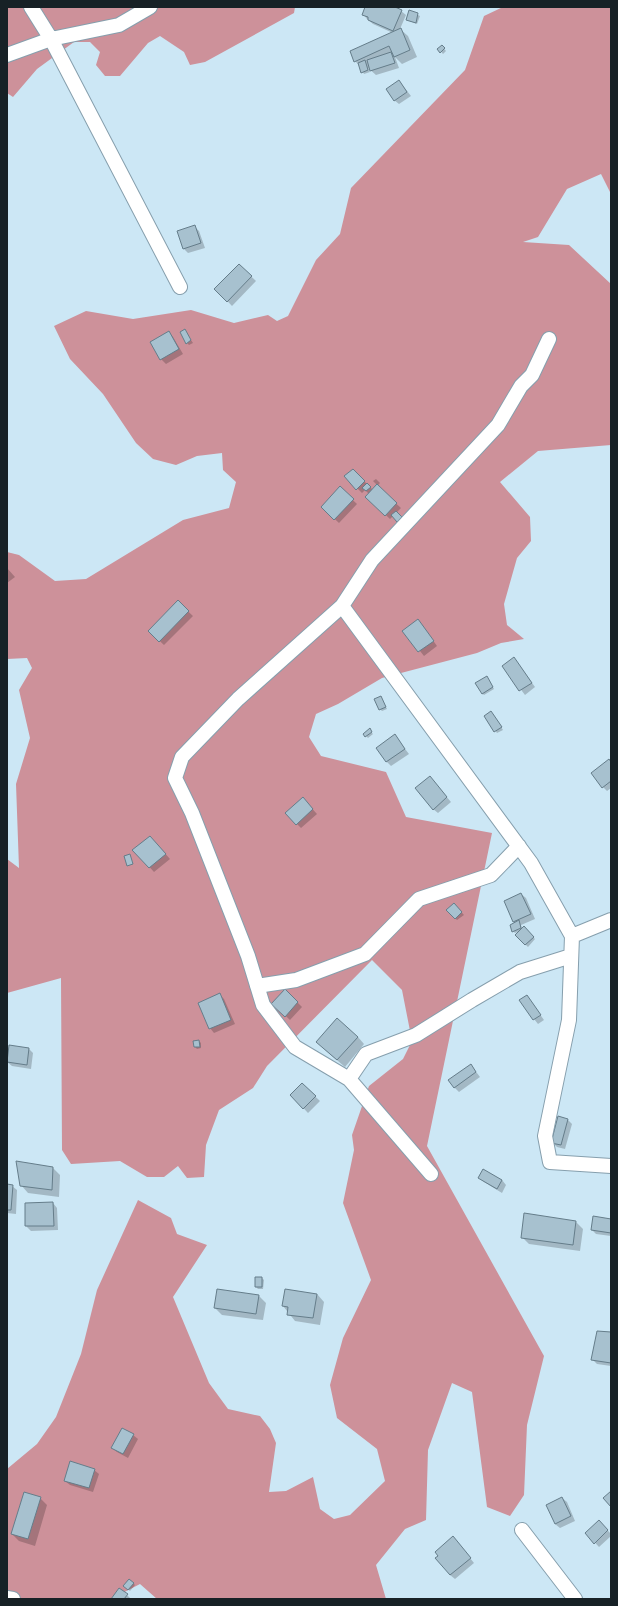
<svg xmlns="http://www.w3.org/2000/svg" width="618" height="1606" viewBox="0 0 618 1606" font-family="Montserrat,sans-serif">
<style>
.forest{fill:#cd919a}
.shadow{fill:#0003}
.building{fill:#a7c1cf;stroke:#657d8a}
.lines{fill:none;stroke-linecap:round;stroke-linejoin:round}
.street-casing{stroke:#869fad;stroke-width:16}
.street{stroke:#fff;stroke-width:14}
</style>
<rect width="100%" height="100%" fill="#cce7f5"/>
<path class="forest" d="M7 7H295L294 13 205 62 190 65 184 52 160 36 148 43 120 76H105L96 65 100 52 90 42H74L37 69 13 97 7 93Z
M503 7H611V194L601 174 567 189 538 237 523 242 569 245 611 284V445L538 451 500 482 530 517 531 541 517 558 504 604 507 625 524 639 501 643 477 653 382 678 338 704 316 714 309 737 321 756 386 772 406 817 492 833 427 1146 544 1356 527 1425 524 1495 510 1516 487 1507 472 1392 452 1383 428 1450 426 1520 405 1529 376 1565 386 1599H157L140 1584 111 1599H7V1469L37 1444 56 1417 81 1354 97 1290 138 1200 171 1218 177 1234 207 1245 173 1297 209 1383 228 1409 260 1416 270 1429 276 1443 269 1492 286 1491 313 1477 320 1509 334 1519 350 1515 385 1481 377 1449 337 1418 330 1385 343 1338 371 1280 343 1203 354 1150 352 1135 369 1086 403 1059 412 1041 402 990 372 960 267 1066 253 1088 219 1110 206 1145 204 1177 187 1178 178 1166 164 1177H147L120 1161 71 1164 62 1150 61 978 7 993V859L19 868 16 784 30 738 19 690 32 668 27 658 7 659V552L19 555 55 581 86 579 183 520 229 508 236 482 223 470 222 453 197 456 176 465 153 459 136 443 103 394 70 359 54 326 86 311 133 319 191 310 234 323 268 315 277 321 288 316 316 260 340 234 351 188 465 70 484 16Z"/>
<path class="shadow" d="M366 7H392L401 11 406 15 400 29 408 36 417 57 402 64 395 57 399 68 376 75 368 68 370 72 364 74 360 66 355 61 393 33 373 24 367 19 363 14Z
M410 11 420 16 417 24 407 20Z
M442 46 446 51 443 54 439 49Z
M399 81 411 96 399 104 394 100Z
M194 226 199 231 205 248 188 253 184 249 178 232Z
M239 265 256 281 232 306 216 289Z
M185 331 193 343 189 345 187 343Z
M169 332 173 337 183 354 166 364 161 359 151 342Z
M353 470 373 490 377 485 373 481 376 479 380 483 377 486 401 508 396 513 403 519 400 523 393 516 390 519 371 501 369 494 365 490 362 493 345 476Z
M340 488 357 504 339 523 322 507Z
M7 568 15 577 7 583Z
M178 602 193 616 164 645 149 631Z
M422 625 437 646 424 656 404 631Z
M514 658 535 687 525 695 503 666Z
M489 680 494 689 484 695 482 693Z
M381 697 387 709 382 711 380 709Z
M493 714 503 730 497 733 485 716Z
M371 732 373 734 368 738 364 734Z
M395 736 409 754 391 766 386 761Z
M611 763V788L607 791 603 787Z
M434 782 451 802 438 813 433 809Z
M307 803 317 814 301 828 297 824Z
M155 842 170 859 154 872 134 850Z
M521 894 526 898 535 919 521 925 522 929 524 928 535 939 528 947 516 935 520 931 515 933 513 931 515 923 505 902Z
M454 904 464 915 457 920 447 910Z
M286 991 302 1007 290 1020 273 1004Z
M220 995 224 999 235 1024 214 1033 210 1028Z
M527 996 544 1020 538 1024 534 1019Z
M358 1037 364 1044 345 1067 324 1049Z
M199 1041 201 1043V1048L197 1049 195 1047Z
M9 1046 29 1049 33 1053 31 1069 12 1066 7 1062Z
M471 1065 480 1077 459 1092 454 1087Z
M302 1084 320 1101 308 1113 291 1095Z
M559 1117 568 1120 572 1124 565 1149 557 1147 552 1142Z
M53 1168 60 1175 59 1197 28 1193 21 1185Z
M479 1178 502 1180 506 1185 502 1193 484 1182Z
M7 1186H12L17 1190 16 1214 7 1213Z
M53 1203 57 1208 58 1230 31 1231 26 1226V1204Z
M611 1220V1236L596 1234 592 1230Z
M576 1222 583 1229 580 1251 529 1244 522 1237Z
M262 1278 264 1280 263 1289H258L256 1287Z
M317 1294 324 1302 320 1325 295 1321 283 1306Z
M259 1296 266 1303 263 1320 222 1315 215 1308Z
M611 1333V1366L597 1364 592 1359Z
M133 1435 138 1439 128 1458 117 1452 112 1448Z
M94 1470 99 1474 93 1492 70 1485 65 1481Z
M40 1498 47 1505 35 1546 19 1541 12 1534Z
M562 1498 567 1502 575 1521 560 1528 555 1524Z
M599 1521 611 1534V1536L599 1547 586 1533Z
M457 1542 474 1563 455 1579 450 1575Z
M130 1580 135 1585 130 1591 125 1586Z
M127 1595 131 1599H112Z"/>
<path class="building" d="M365 7H395L402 10 393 31 368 20V17L362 15Z
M409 10 418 13 416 23 406 20Z
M401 28 410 50 394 57 389 46 354 62 350 51Z
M442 45 445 48 440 53 437 49Z
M391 52 395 63 370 71 367 60Z
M365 60 368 70 361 73 358 63Z
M399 80 407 92 394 101 386 89Z
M195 225 201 243 183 249 177 231Z
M239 264 252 276 227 302 214 289Z
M185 329 191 340 186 344 180 332Z
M169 331 179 349 160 360 150 342Z
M353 469 365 481 356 490 344 476Z
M367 483 371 487 366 491 362 488Z
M377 484 397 503 385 516 365 497Z
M340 486 354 499 334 520 321 507Z
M396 511 402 517 397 522 391 515Z
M178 600 189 611 159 642 148 631Z
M418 619 434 641 418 652 402 631Z
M514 657 532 683 519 691 502 666Z
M487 676 493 687 482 694 475 683Z
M381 696 386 707 379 710 374 699Z
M491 711 502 727 494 732 484 716Z
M370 728 372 732 365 737 363 734Z
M395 734 405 749 386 762 376 748Z
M609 759 611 762V781L602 788 591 773Z
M430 776 447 797 433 810 415 788Z
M303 797 313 809 296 825 285 813Z
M150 836 166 854 149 868 132 850Z
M130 854 133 864 127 866 124 856Z
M521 893 531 914 513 922 504 901Z
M454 903 462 912 455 919 446 910Z
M519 920 521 928 512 932 510 925Z
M524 926 534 937 525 945 515 935Z
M285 989 298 1002 285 1017 271 1004Z
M220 993 231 1020 209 1029 198 1003Z
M527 995 541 1015 533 1020 519 1000Z
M337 1018 358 1037 337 1060 316 1042Z
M199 1040 200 1047H194L193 1041Z
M9 1045 29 1048 27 1065 7 1062Z
M471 1064 476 1072 454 1088 448 1080Z
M302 1083 316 1096 303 1109 290 1095Z
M558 1116 568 1119 561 1145 551 1143Z
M16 1161 53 1167 52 1190 20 1186Z
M483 1169 502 1180 497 1189 478 1178Z
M7 1184 13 1185 11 1210H7Z
M53 1202 54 1226H25V1203Z
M524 1213 576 1221 573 1245 521 1238Z
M593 1216 611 1219V1233L591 1230Z
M255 1277H262V1287H255Z
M217 1289 259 1295 256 1314 214 1308Z
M285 1289 317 1294 313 1318 287 1315 288 1307 282 1306Z
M597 1331 611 1332V1363L591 1360Z
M122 1428 134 1434 123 1454 111 1448Z
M70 1461 95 1469 89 1488 64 1481Z
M611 1491V1507L603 1498Z
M24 1492 41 1497 28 1539 11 1534Z
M562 1497 571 1516 555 1524 546 1505Z
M599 1520 608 1530 594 1544 585 1533Z
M453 1536 471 1558 450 1575 435 1558 438 1556 435 1552Z
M129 1579 134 1583 128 1590 123 1586Z
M119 1588 128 1594 124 1599H111Z"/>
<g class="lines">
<defs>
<path id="street" d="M31 7 51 39 180 287
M7 55 51 39 119 25 150 7
M342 606 531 863 572 936 569 1020 545 1136 550 1162 611 1166
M572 936 611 920
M257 986 296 980 365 954 419 899 491 875 519 846
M349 1079 366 1054 416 1035 472 1000 520 972 571 956
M431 1174 349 1079 295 1047 263 1005 248 956 192 813 175 778 182 757 238 699 342 606 372 560 498 425 521 386 532 375 549 339
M522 1530 575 1599
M7 1598 13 1599"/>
</defs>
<use href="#street" class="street-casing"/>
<use href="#street" class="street"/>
</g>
<rect width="618" height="1606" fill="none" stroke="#172126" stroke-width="16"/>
</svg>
